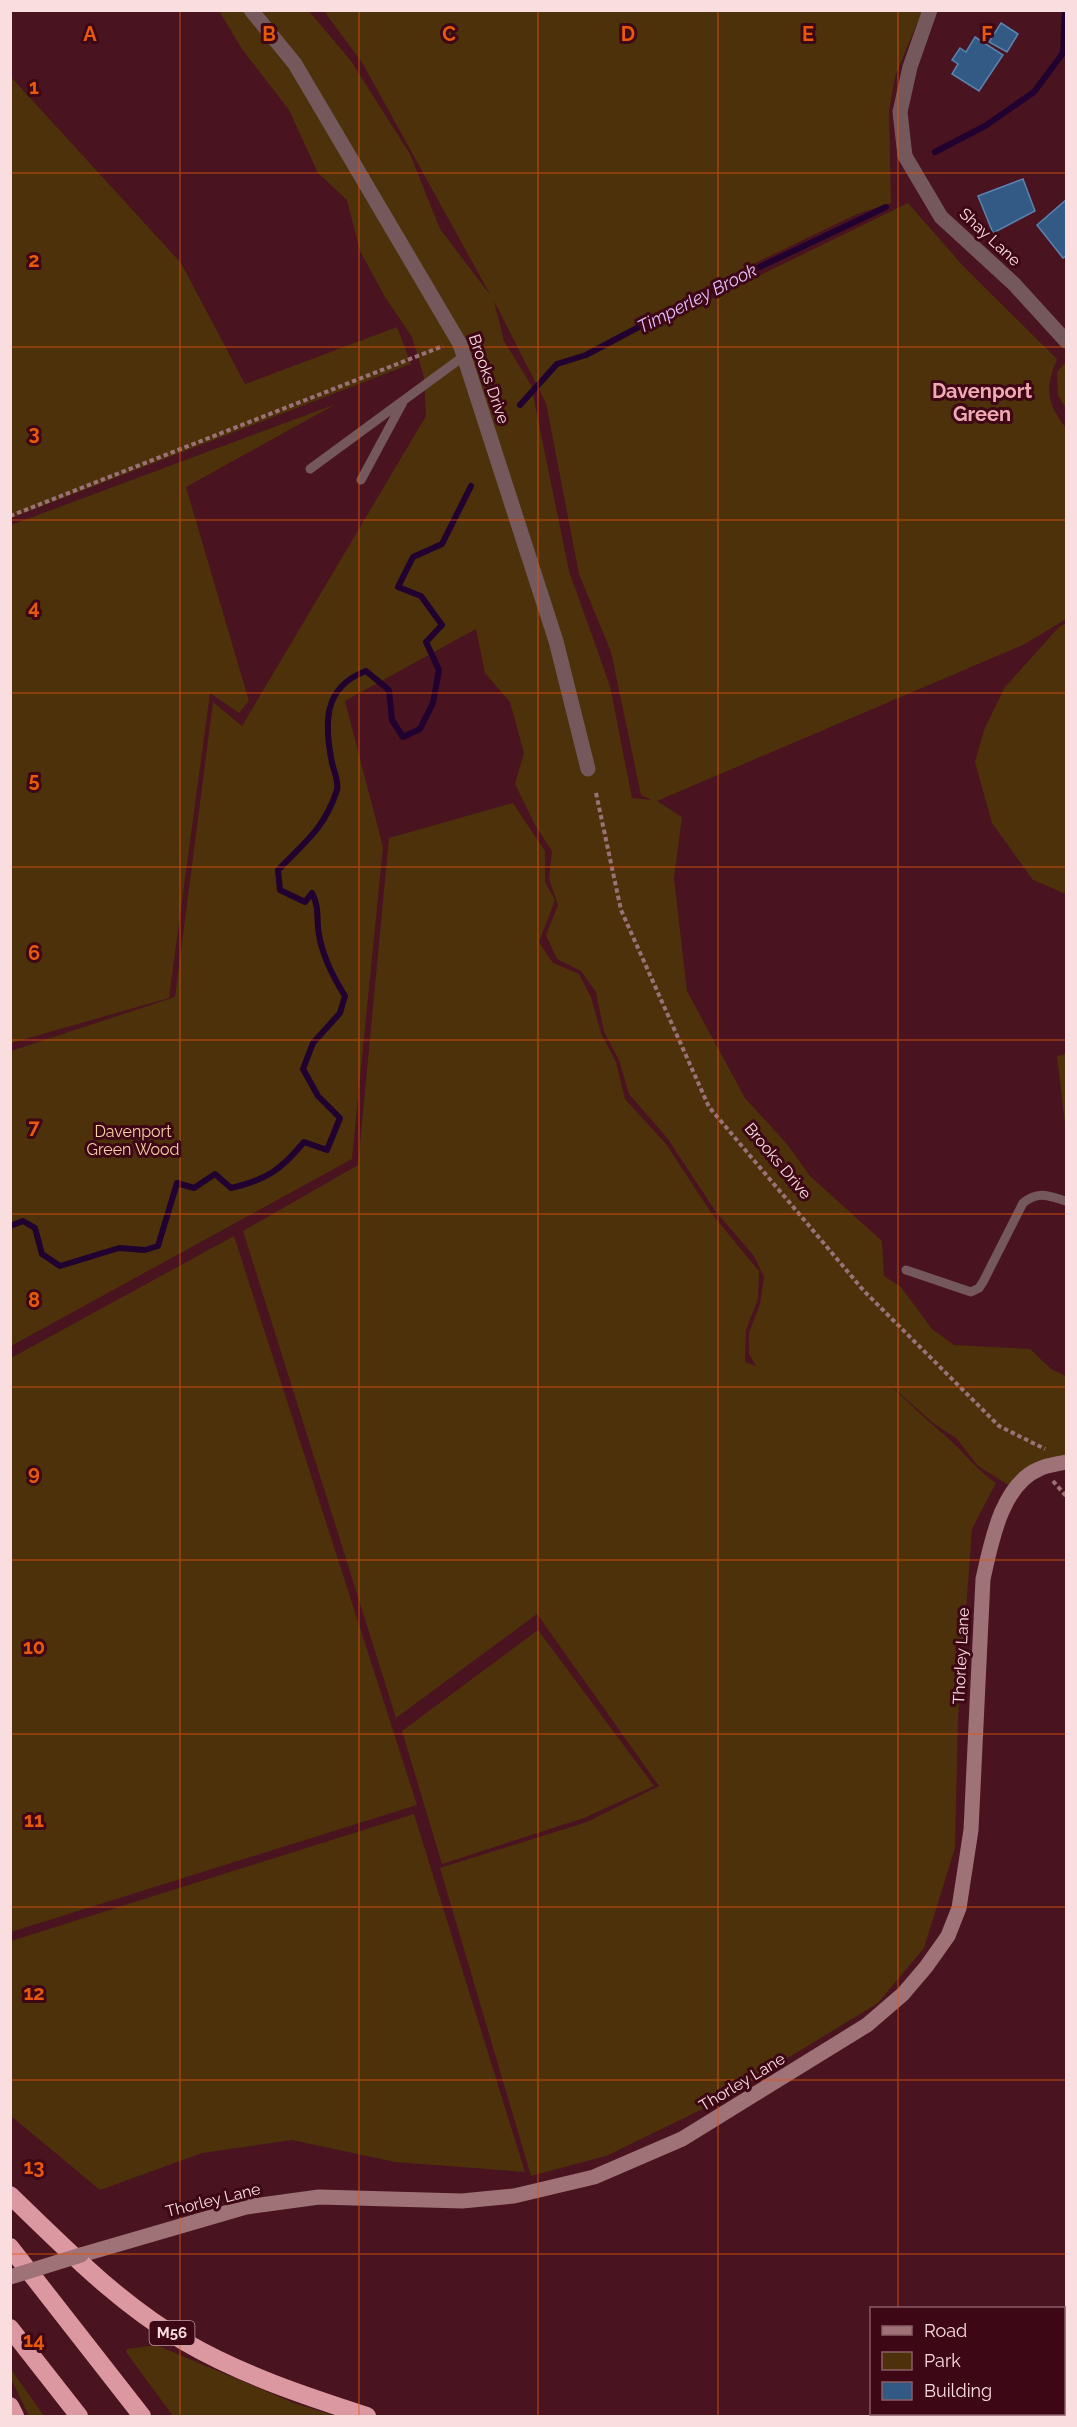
<svg xmlns="http://www.w3.org/2000/svg" width="1077" height="2427" viewBox="0 0 1077 2427" font-family="Raleway,sans-serif">
<style>
.green{fill:#4c310b;fill-rule:evenodd}
.lines{fill:none;stroke-linecap:round;stroke-linejoin:round}
.stream{stroke:#20012f;stroke-width:6}
.building{fill:#325a84;stroke:#5a83af;stroke-width:1.5}
.path{stroke:#9b7178;stroke-width:4;stroke-dasharray:4.5 3;stroke-linecap:butt}
.lane{stroke:#74585b;stroke-width:9}
.street{stroke:#74585b;stroke-width:15}
.secondary{stroke:#9e7277;stroke-width:15}
.highway{stroke:#dc98a0;stroke-width:18}
.secondary-bridge{stroke:#9e7277;stroke-width:15}
.grid{fill:none;stroke:#e8590c;stroke-width:1.5;stroke-opacity:0.55}
.labels{text-anchor:middle;dominant-baseline:central;stroke-width:6;stroke-linejoin:round;paint-order:stroke}
.shield{fill:#3d0715;stroke:#c19da2;stroke-width:1.5}
.shield-label{font-size:15px;font-weight:bold;fill:#fadddf}
.street-label{font-size:16px;fill:#fadddf;stroke:#3d0715}
.park-label{font-size:16px;fill:#f7d2a5;stroke:#3d0715}
.water-label{font-size:18px;font-style:italic;fill:#e4bffe;stroke:#3d0715}
.quarter-label{font-size:20px;font-weight:bold;fill:#f0aab3;stroke:#3d0715}
.grid-label{font-size:20px;text-anchor:middle;font-weight:bold;fill:#e8590c;stroke:#3d0715;stroke-width:6;stroke-linejoin:round;paint-order:stroke}
</style>
<rect width="100%" height="100%" fill="#49131f"/>
<path class="green" d="M219 11H309L351 61 410 154 440 229 491 296 363 64 324 11H922L895 77 889 111 891 203 857 214 683 298 689 310 908 203 964 267 1057 359C1045 389 1046 402 1066 428V619L1025 644 657 801 682 817 674 878 687 991 745 1098 787 1144 810 1176 882 1241 884 1276 901 1287 932 1329 954 1345 1030 1349 1051 1369 1066 1376V1462L1010 1486 978 1466 956 1438 933 1423 887 1382C908 1403 930 1422 952 1442 967 1456 979 1472 996 1483L972 1529 958 1719 955 1848 924 1948 878 2003 711 2105 606 2156 531 2176 440 1868 587 1822 659 1786 537 1614 396 1718 243 1231 358 1165 389 838 513 803 545 851V882L555 900 539 942 553 963 579 974 591 997 601 1033 616 1062 625 1099 666 1144 712 1214 759 1271 758 1299 746 1330 745 1362 756 1366 749 1354V1333L760 1304 764 1277 754 1256 716 1212 668 1139 629 1094 619 1060 604 1032 596 992 581 971 557 959 546 935 558 905 549 879 552 851 535 825 515 784 524 753 510 702 485 673 476 629 345 701 383 847 352 1159 11 1346V1051L175 997 213 702 242 726 426 416 424 377 412 337 385 297 360 251 347 200 318 173 289 110 242 49ZM494 301 546 403 579 574 611 652 641 795 652 800 632 798 610 686 569 571 531 385 504 341Z
M11 77 181 263 245 384 397 327 411 364 11 518Z
M1066 362V409L1058 395 1057 372Z
M336 404 186 487 249 701 239 713 210 693 169 998 11 1043V525Z
M1066 623V894L1033 880 992 823 975 762 984 730 1005 687 1059 627Z
M1066 1054V1133L1057 1056Z
M234 1236 417 1805 11 1932V1358Z
M538 1630 654 1786 584 1818 442 1864 402 1731Z
M414 1814 525 2172 395 2162 292 2140 202 2153 100 2190 11 2116V1941Z
M156 2345 294 2403 336 2416H173L126 2352 127 2349Z
M11 2369 44 2416H29L11 2379Z"/>
<g class="lines">
<path class="stream" d="M935 152 985 126 1034 92 1063 53 1065 10
M520 405 557 364 586 355 684 303 886 207
M10 1226 23 1221 35 1228 42 1254 60 1266 119 1248 145 1250 158 1246 177 1183 194 1188 215 1174 231 1188C266 1180 281 1170 304 1142L327 1150 340 1118 318 1096 303 1069 313 1043 340 1013 345 996C333 977 323 957 319 935 316 919 320 908 312 893L305 902 280 890 278 870C304 843 325 828 337 790 339 782 334 771 332 763 324 723 323 687 366 671L389 690 392 720 403 737 420 729 433 703 439 670 426 642 442 625 421 596 398 587 413 557 442 544 471 486"/>
</g>
<path class="building" d="M1001 23 1018 34 1007 52 989 42Z
M975 37 1003 55 979 91 952 74 958 64 952 60 960 48 966 52Z
M1023 179 1035 211 993 233 978 196Z
M1066 200V256L1063 258 1037 225Z"/>
<g class="lines">
<path class="path" d="M10 516 443 346
M596 793 621 910 709 1107 864 1291 999 1426 1045 1449
M1053 1481 1066 1496"/>
<path class="lane" d="M310 469 464 356
M361 480 403 402
M906 1270 971 1292 979 1288 983 1282 1023 1203C1039 1190 1049 1196 1066 1201"/>
<path class="street" d="M251 10 295 64 460 344 556 641 588 769
M930 10 910 67 900 112 905 156 941 217 1014 284 1066 341"/>
<path class="secondary" d="M81 2255 246 2207 319 2197 462 2201 514 2196 594 2177 682 2139 867 2025 903 1994 926 1967 948 1936 959 1908 971 1830 983 1579C991 1544 1001 1485 1039 1469 1047 1465 1058 1464 1066 1462"/>
<path class="highway" d="M10 2195C65 2248 118 2303 185 2342 242 2375 305 2396 367 2416
M10 2247 142 2416
M10 2328 79 2416
M10 2406 15 2416"/>
<path class="secondary-bridge" d="M10 2277 81 2255"/>
</g>
<path class="grid" d="M180 10V2416M359 10V2416M538 10V2416M718 10V2416M898 10V2308M10 173H1066M10 347H1066M10 520H1066M10 693H1066M10 867H1066M10 1040H1066M10 1214H1066M10 1387H1066M10 1560H1066M10 1734H1066M10 1907H1066M10 2080H1066M10 2254H1066M898 2414V2416"/>
<g class="labels">
<rect class="shield" x="149.5" y="2321" width="45" height="24" rx="4.5"/>
<g class="shield-label">
<text x="172" y="2333">M56</text>
</g>
<g class="street-label">
<text transform="translate(990 237) rotate(43)">Shay Lane</text>
<text transform="translate(489 379) rotate(71)">Brooks Drive</text>
<text transform="translate(778 1161) rotate(50)">Brooks Drive</text>
<text transform="translate(961 1656) rotate(-87)">Thorley Lane</text>
<text transform="translate(742 2082) rotate(-31)">Thorley Lane</text>
<text transform="translate(213 2200) rotate(-14)">Thorley Lane</text>
</g>
<g class="park-label">
<text x="133" y="1131">Davenport<tspan x="133" dy="18">Green Wood</tspan></text>
</g>
<g class="water-label">
<text transform="translate(697 298) rotate(-27)">Timperley Brook</text>
</g>
<g class="quarter-label">
<text x="982" y="391">Davenport<tspan x="982" dy="23">Green</tspan></text>
</g>
</g>
<g class="grid-label">
<text x="90" y="41">A</text>
<text x="269" y="41">B</text>
<text x="449" y="41">C</text>
<text x="628" y="41">D</text>
<text x="808" y="41">E</text>
<text x="987" y="41">F</text>
<text x="34" y="94">1</text>
<text x="34" y="267">2</text>
<text x="34" y="440">3</text>
<text x="34" y="614">4</text>
<text x="34" y="787">5</text>
<text x="34" y="960">6</text>
<text x="34" y="1134">7</text>
<text x="34" y="1307">8</text>
<text x="34" y="1480">9</text>
<text x="34" y="1654">10</text>
<text x="34" y="1827">11</text>
<text x="34" y="2000">12</text>
<text x="34" y="2174">13</text>
<text x="34" y="2347">14</text>
</g>
<rect width="1077" height="2427" fill="none" stroke="#fadddf" stroke-width="24"/>
<rect x="870" y="2307" width="195" height="108" fill="#3d0715" stroke="#895d66" stroke-width="1.5"/>
<rect x="882" y="2326" width="30" height="9" fill="#9e7277" stroke="#895d66" stroke-width="1.5"/>
<text x="924" y="2337" font-size="18" fill="#fadddf">Road</text>
<rect x="882" y="2352" width="30" height="18" fill="#4c310b" stroke="#895d66" stroke-width="1.5"/>
<text x="924" y="2367" font-size="18" fill="#fadddf">Park</text>
<rect x="882" y="2382" width="30" height="18" fill="#325a84" stroke="#895d66" stroke-width="1.5"/>
<text x="924" y="2397" font-size="18" fill="#fadddf">Building</text>
</svg>
